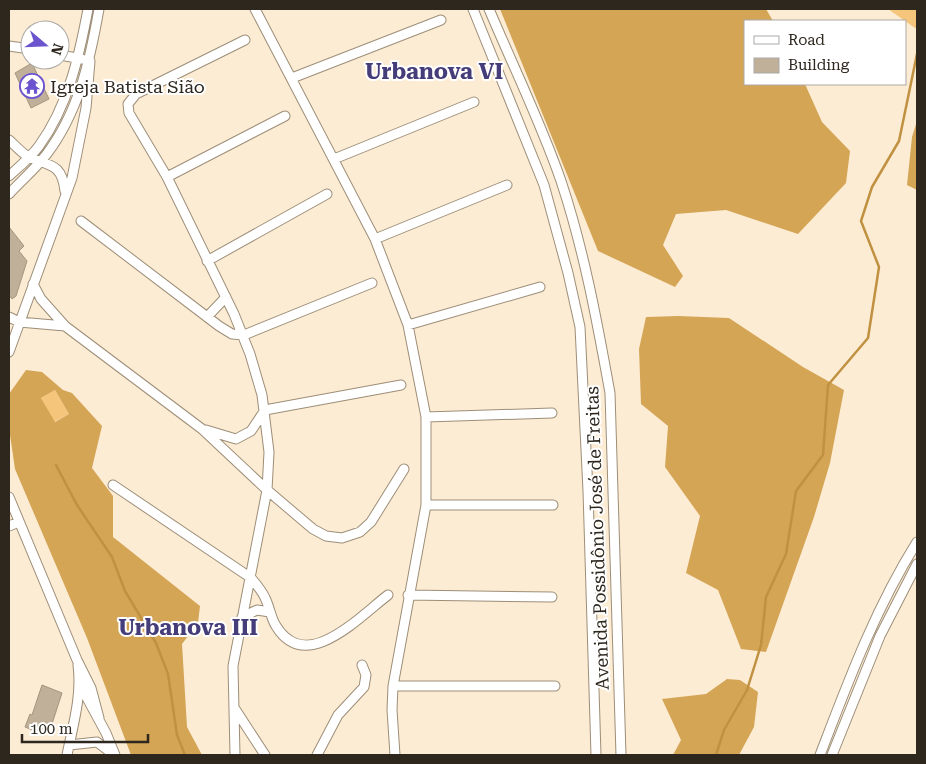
<svg xmlns="http://www.w3.org/2000/svg" width="926" height="764" viewBox="0 0 926 764" font-family="'Roboto Serif',serif">
<style>
.green{fill:#f4c57b}
.forest{fill:#d5a556;fill-rule:evenodd}
.lines{fill:none;stroke-linecap:round;stroke-linejoin:round}
.stream{stroke:#c09141;stroke-width:2.5}
.building{fill:#c0b099;stroke:#a4957e}
.minor-casing{stroke:#9d8e78;stroke-width:11}
.minor{stroke:#fff;stroke-width:9}
.labels{text-anchor:middle;dominant-baseline:central;stroke-width:4;stroke-linejoin:round;paint-order:stroke}
.poi-label{font-size:18px;fill:#2d271e;stroke:#fff;text-anchor:start}
.street-label{font-size:18px;fill:#2d271e;stroke:#fff}
.district-label{font-size:22px;font-weight:bold;fill:#453d7a;stroke:#fff}
</style>
<rect width="100%" height="100%" fill="#fdecd4"/>
<path class="green" d="M888 9H917V28H915Z
M55 390 69 414 54 422 41 398Z"/>
<path class="forest" d="M500 9H766L773 21H745V84H805L822 122 850 151 846 183 798 234 726 210 676 214 663 245 683 276 675 287 598 251Z
M917 121V190L907 185 912 137Z
M678 316 729 318 803 367 844 390 830 463 814 517 766 652 741 649 718 590 686 573 700 516 665 467 668 426 641 404 639 349 646 317Z
M26 370 42 372 63 390 72 393 102 426 92 468 113 496V537L200 606 198 623 182 644 187 727 202 755H131L87 638 15 469 9 428V394ZM55 390 69 414 55 422 41 398Z
M727 679 740 680 758 692 754 727 739 755H673L681 740 662 699 706 694Z"/>
<g class="lines">
<path class="stream" d="M56 465 77 505 112 557 125 591 156 643 168 674 177 735 185 755
M716 755 724 730 747 690 761 645 766 597 786 554 796 491 823 455 828 385 868 338 879 267 861 221 872 187 899 141 917 54"/>
</g>
<path class="building" d="M32 63 49 99 31 108 15 73Z
M9 227 24 246 19 251 27 261 16 296 12 299 9 295Z
M42 685 62 693 51 727 49 726 45 735 25 727 30 714 32 715Z"/>
<g class="lines">
<defs>
<path id="minor" d="M255 9 375 239 408 325 426 417V505L393 686 392 710 395 755
M473 9 544 185 568 273 580 327 588 491 596 755
M489 9C513 66 541 123 561 181 584 250 597 321 610 393L621 755
M9 46 30 49
M60 55 82 59
M292 78 441 20
M9 140C15 145 23 155 31 158 52 166 62 165 65 191
M334 159 474 102
M9 176C19 167 31 157 39 146 68 106 79 57 88 9
M167 177 285 116
M9 194C21 181 35 169 46 155 79 112 90 60 99 9
M81 221 219 326 232 334 244 335 372 283
M375 239 507 185
M207 261 327 194
M33 284 41 299 65 326 202 429 267 490 313 529 326 536 342 538 360 532 371 522 404 469
M9 317 19 322 65 326
M207 317 226 297
M408 325 540 287
M9 352 72 178 86 108 90 61
M426 417 552 413
M206 430 236 439 251 431 265 410 401 385
M113 485 251 578C257 585 263 592 266 600 270 609 271 618 276 626 306 675 359 617 388 595
M9 497 77 660 91 688 99 718
M426 505H553
M9 526 19 522
M408 595 552 597
M242 617 257 610 270 612
M80 685 106 733 115 755
M393 686H555
M235 709 265 755
M69 745 97 742 114 755
M67 755C73 725 82 696 78 665
M235 755 233 666 267 490 269 452 262 395 250 354 234 314 167 177 129 113 128 104 136 94 245 40
M317 755 338 715 364 687 366 675 362 665
M820 755C848 682 875 609 917 542
M832 755 880 636 917 564"/>
</defs>
<use href="#minor" class="minor-casing"/>
<use href="#minor" class="minor"/>
</g>
<defs>
<symbol id="temple-ring" viewBox="-11 -11 22 22"><circle r="9.5" fill="#fff" stroke="#6c54ce" stroke-width="1.5"/><path d="M0-6L5-2H3V0L6.5 2.5H4V6H1.5V3h-3V6H-4V2.5H-6.5L-3 0V-2H-5Z" fill="#6c54ce"/></symbol>
</defs>
<g fill-rule="evenodd">
<use href="#temple-ring" x="18" y="72" width="28" height="28"/>
</g>
<g class="labels">
<g class="poi-label">
<text x="50" y="86">Igreja Batista Sião</text>
</g>
<g class="street-label">
<text transform="translate(597 538) rotate(-92)">Avenida Possidônio José de Freitas</text>
</g>
<g class="district-label">
<text x="434" y="71">Urbanova VI</text>
<text x="188" y="627">Urbanova III</text>
</g>
</g>
<rect width="926" height="764" fill="none" stroke="#2d271e" stroke-width="20"/>
<rect x="744" y="20" width="162" height="65" fill="#ffffff" stroke="#aba9a5"/>
<rect x="754" y="36" width="25" height="8" fill="#ffffff" stroke="#aba9a5"/>
<text x="788" y="45" font-size="15" fill="#2d271e">Road</text>
<rect x="754" y="58" width="25" height="15" fill="#c0b099" stroke="#aba9a5"/>
<text x="788" y="70" font-size="15" fill="#2d271e">Building</text>
<g transform="translate(45 45) rotate(109)"><circle r="24" fill="#ffffff" stroke="#aba9a5"/>
<path d="M0-4L9 19L0 12L-9 19Z" fill="#6c54ce"/>
<text y="-8" font-size="14" font-weight="bold" text-anchor="middle" fill="#2d271e">N</text>
</g>
<path d="M22 734v8h126v-8" fill="none" stroke="#2d271e" stroke-width="2.5"/>
<text x="30" y="734" font-size="15" fill="#2d271e" stroke="#ffffff" stroke-width="4" paint-order="stroke">100 m</text>
</svg>
